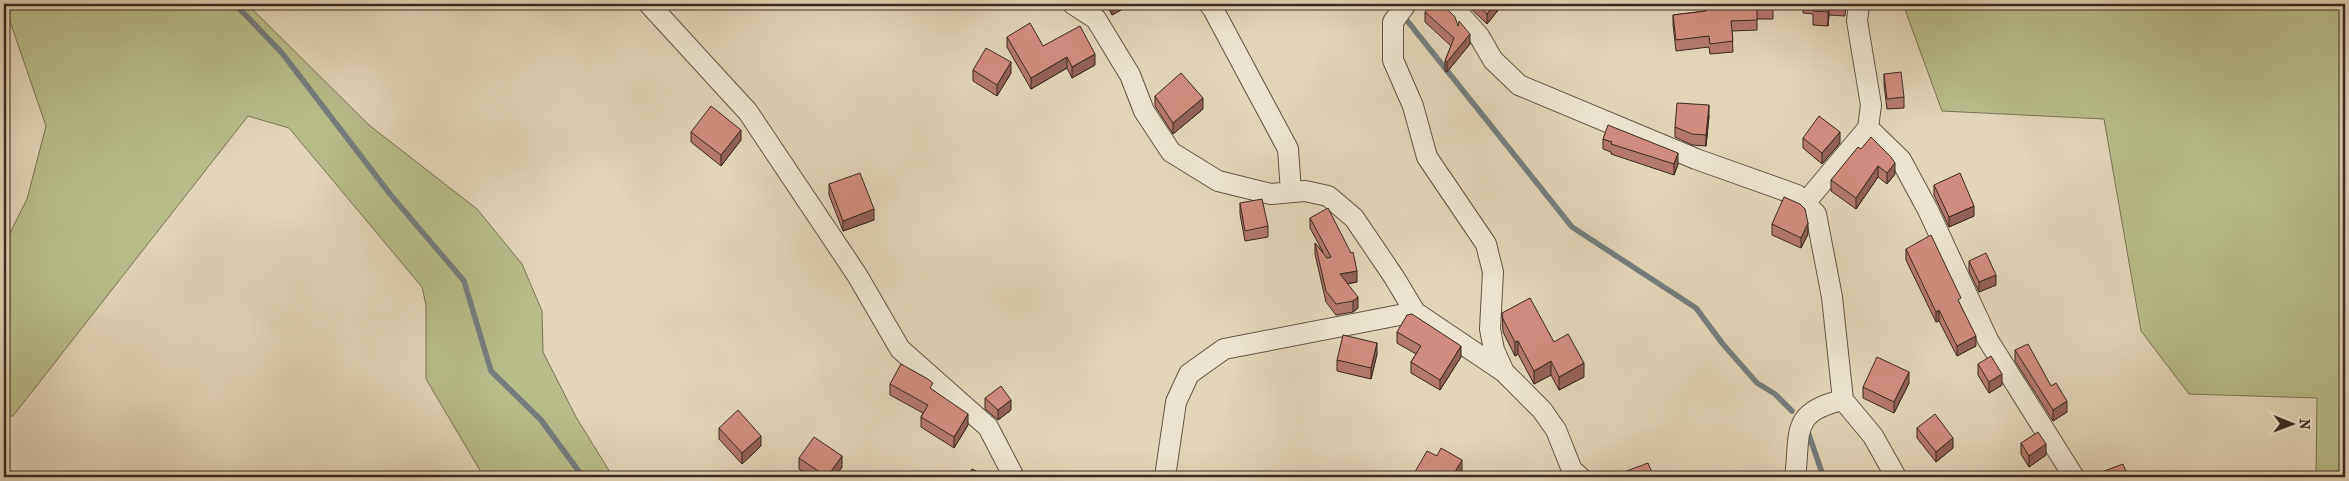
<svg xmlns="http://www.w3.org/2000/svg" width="2349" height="481" viewBox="0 0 2349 481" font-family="'IM FELL French Canon',serif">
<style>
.green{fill:#b8bc8b;stroke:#787256}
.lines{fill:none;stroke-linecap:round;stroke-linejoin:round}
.stream{stroke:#747d7e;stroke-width:5.5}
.street-casing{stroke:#625446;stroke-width:22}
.street{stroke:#ece4d1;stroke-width:20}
.wall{fill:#b4786d;stroke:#382920}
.shaded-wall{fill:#926259;stroke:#382920}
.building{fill:#d18c7f;stroke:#382920}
</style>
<rect width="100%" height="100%" fill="#e2d5b8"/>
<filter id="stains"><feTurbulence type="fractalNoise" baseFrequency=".004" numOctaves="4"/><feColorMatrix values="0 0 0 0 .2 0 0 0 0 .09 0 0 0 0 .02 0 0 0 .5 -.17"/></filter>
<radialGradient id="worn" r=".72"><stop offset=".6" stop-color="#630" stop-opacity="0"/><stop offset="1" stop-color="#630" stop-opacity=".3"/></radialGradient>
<path class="green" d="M4 4H247L369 125 477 209 522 264 542 311 543 352 576 417 613 477H484L426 379V305L422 287 289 128 248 116 13 416 4 417V245L27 199 46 126Z
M1903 4H2345V477H2316L2317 398 2189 394 2141 331 2104 119 1942 111Z"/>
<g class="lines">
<path class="stream" d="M235 4 282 53 390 194 464 281 491 371 541 420 583 477
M1405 18 1572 227 1696 308 1722 343 1757 383 1775 394 1792 411
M1808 432 1821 470 1826 477"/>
<defs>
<path id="street" d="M649 4 748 112 857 275 900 349 988 427 1014 477
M1073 4 1096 19 1130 75 1144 111 1171 152 1218 181 1271 194 1305 191 1328 196 1354 218 1394 277 1415 312 1504 372
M1209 4 1213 9 1288 149 1291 192
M1406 4 1393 22V60L1413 106 1427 157 1486 244 1493 272 1490 329 1494 350 1504 372 1542 410 1556 430 1572 470 1580 477
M1439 4 1454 10 1461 16 1479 36 1493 60 1519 85 1696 159 1797 195 1816 214 1832 297 1843 400 1873 436 1896 477
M1868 128 1901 160 1928 210 1988 340 2074 477
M1805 203 1868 128 1871 105 1857 21 1859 4
M1165 477 1176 402 1189 374 1224 349 1415 312
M1795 477C1801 434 1789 412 1843 400"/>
</defs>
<use href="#street" class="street-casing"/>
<use href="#street" class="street"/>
</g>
<path class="wall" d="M1106 4H1132L1112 15Z
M1468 4H1503L1487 24 1468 6Z
M1773 4V19H1757V30L1732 31 1733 52 1710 54 1709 47 1676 51 1673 25V15L1706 11V6Z
M1803 4H1846L1845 16 1829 15 1828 26 1813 25V14L1803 13Z
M1425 12 1458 26 1470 44 1447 72 1445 71V61L1451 46 1425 22Z
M1007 37 1043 46 1095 65 1072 78 1067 68 1031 89 1007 47Z
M973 70 1011 73 997 96 973 81Z
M1884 74 1904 97V108L1887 109 1884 85Z
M1155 96 1203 109 1173 134 1155 106Z
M1709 116 1706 146 1692 145 1675 137V127Z
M691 132 741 140 721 166 691 142Z
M1803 138 1840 143 1822 164 1803 148Z
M1603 139 1678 164 1674 175 1611 154V152L1603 149Z
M1861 149 1895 174 1887 184 1878 177 1856 209 1831 191V180Z
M829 184 874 220 843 231 829 195Z
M1934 185 1974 216 1949 227 1934 195Z
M1240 203 1268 226V237L1245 241 1240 214Z
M1310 218 1357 282 1347 284 1358 308 1353 312 1336 315 1326 302 1315 254V243L1323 252 1310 228Z
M1772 224 1808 234 1801 248 1772 235Z
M1906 249 1976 346 1957 356 1939 321 1936 322 1906 260Z
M1969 261 1996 285 1979 292 1969 271Z
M1502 313 1554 342 1584 377 1559 390 1551 375 1534 384 1518 354 1515 356 1503 332Z
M1397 332 1461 357 1440 390 1411 373V362L1416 354 1397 343Z
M2015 350 2051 386 2067 412 2053 421 2015 361Z
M1377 354 1371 379 1337 371V360Z
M1978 364 2002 385 1989 393 1978 375Z
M1909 383 1894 413 1863 398V387Z
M890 384 933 390 968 425 954 448 921 427V417L923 413 890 395Z
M985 398 1011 410 998 420 985 409Z
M719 428 761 446 742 464 719 439Z
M1917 428 1953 448 1936 462 1917 438Z
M2021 443 2046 455 2029 467 2021 454Z
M799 458 842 467 835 477H812L799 469Z"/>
<path class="shaded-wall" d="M1112 4H1132L1112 15Z
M1495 4H1503L1487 24V14Z
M1829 4V15L1828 26V12Z
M1470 34V44L1447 72V62Z
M1095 54V65L1072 78V67Z
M1067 57V68L1031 89V78Z
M1011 62V73L997 96V85Z
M1203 98V109L1173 134V123Z
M1709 105V116L1706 146V135Z
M741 130V140L721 166V155Z
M1840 132V143L1822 164V153Z
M1678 153V164L1674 175V164Z
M1895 163V174L1887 184V173Z
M1878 166V177L1856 209V198Z
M1974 206V216L1949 227V217Z
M874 209V220L843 231V221Z
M1808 223V234L1801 248V238Z
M1357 271V282L1340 285V274Z
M1996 275V285L1979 292V282Z
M1358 297V308L1353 312V301Z
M1939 310V321L1936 322V312Z
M1976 336V346L1957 356V346Z
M1518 341V354L1515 356V342Z
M1377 343V354L1371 379V368Z
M1461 346V357L1440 390V380Z
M1551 361V375L1534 384V371Z
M1584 363V377L1559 390V377Z
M1909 372V383L1894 413V402Z
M2002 374V385L1989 393V382Z
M1011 400V410L998 420V410Z
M2067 401V412L2053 421V410Z
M968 414V425L954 448V437Z
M761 436V446L742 464V453Z
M1953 438V448L1936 462V452Z
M2046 444V455L2029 467V456Z
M842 456V467L835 477H827Z
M1462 460V470L1458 477H1452Z"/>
<path class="building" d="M1432 4H1434L1448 10 1455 17 1458 26 1459 21 1470 34 1447 62 1445 61 1454 38 1425 12Z
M1476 4H1495L1487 14Z
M1722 4H1773V8L1757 9V20L1731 21 1733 41 1710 44 1709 36 1676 40 1673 15 1706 11V6Z
M1814 4H1829L1828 12 1813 11Z
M1030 23 1043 46 1080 26 1095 54 1072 67 1067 57 1031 78 1007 37Z
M986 48 1011 62 997 85 973 70Z
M1901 72 1904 97 1887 99 1884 74Z
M1181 73 1203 98 1173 123 1155 96Z
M1677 103 1709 105 1706 135 1692 134 1675 127Z
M711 106 741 130 721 155 691 132Z
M1819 116 1840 132 1822 153 1803 138Z
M1608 125 1678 153 1674 164 1611 144 1612 142 1603 139Z
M1871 137 1891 157 1895 163 1887 173 1878 166 1856 198 1831 180 1858 147 1861 149Z
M860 173 874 209 843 221 829 184Z
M1960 173 1974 206 1949 217 1934 185Z
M1784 197 1800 204 1805 209 1808 223 1801 238 1772 224Z
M1262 199 1268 226 1245 231 1240 203Z
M1328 208 1351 253 1353 252 1357 271 1340 274 1358 297 1353 301 1336 304 1326 291 1315 243 1327 258 1331 257 1310 218Z
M1931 235 1961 298 1958 300 1976 336 1957 346 1939 310 1936 312 1906 249Z
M1986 253 1996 275 1979 282 1969 261Z
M1530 298 1554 342 1568 334 1584 363 1559 377 1551 361 1534 371 1518 341 1515 342 1503 319 1502 313Z
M1412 314 1461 346 1440 380 1411 362 1421 346 1397 332 1407 315Z
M1343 335 1377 343 1371 368 1337 360Z
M2028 344 2051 386 2056 383 2067 401 2053 410 2015 350Z
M1991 356 2002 374 1989 382 1978 364Z
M1877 357 1909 372 1894 402 1863 387Z
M901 364 928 379 933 383 930 388 968 414 954 437 921 417 928 405 890 384Z
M1001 386 1011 400 998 410 985 398Z
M738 410 761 436 742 453 719 428Z
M1935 414 1953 438 1936 452 1917 428Z
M2038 432 2046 444 2029 456 2021 443Z
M814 437 842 456 827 477 799 458Z
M1441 448 1462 460 1452 477H1412L1427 451 1437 456Z
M1648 463 1654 477H1617L1616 475Z
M2123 464 2128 477H2088Z
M972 469 989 477H968Z
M2148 471 2150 477H2133Z
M1081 475 1084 477H1037V476Z
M2066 475 2069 477H2062Z"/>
<rect width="2349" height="481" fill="none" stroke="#e2d5b8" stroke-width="20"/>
<rect x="5" y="5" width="2339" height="471" fill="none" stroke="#382920" stroke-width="2.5"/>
<rect x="10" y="10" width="2329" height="461" fill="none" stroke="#382920"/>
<g transform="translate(2292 424) rotate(91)" stroke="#ece4d1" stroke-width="4" paint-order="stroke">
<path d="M0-4L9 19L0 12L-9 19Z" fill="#382920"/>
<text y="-8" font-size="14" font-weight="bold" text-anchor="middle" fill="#382920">N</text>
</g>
<rect width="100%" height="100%" filter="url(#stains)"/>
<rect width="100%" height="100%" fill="url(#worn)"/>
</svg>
